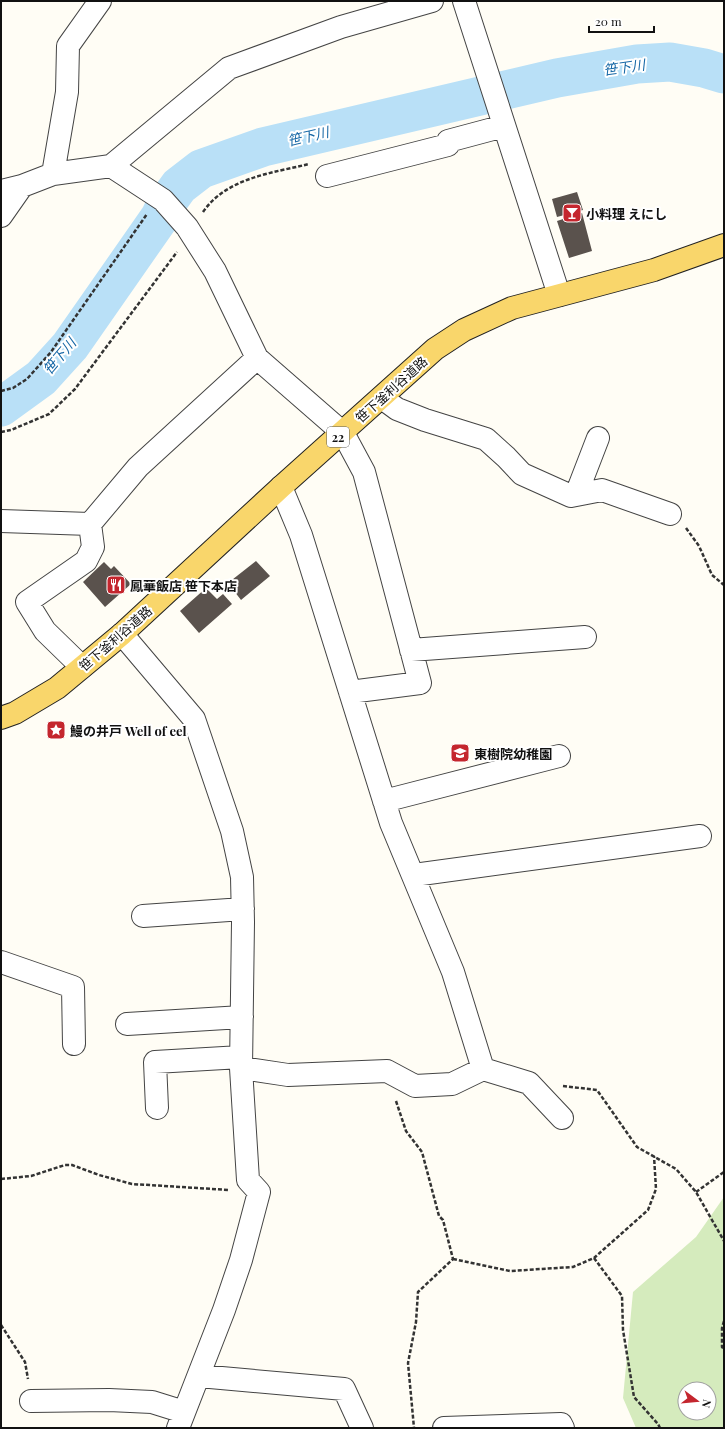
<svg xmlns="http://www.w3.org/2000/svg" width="725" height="1429" viewBox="0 0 725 1429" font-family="'Playfair Display','Noto Sans JP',serif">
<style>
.green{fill:#d5ebbd;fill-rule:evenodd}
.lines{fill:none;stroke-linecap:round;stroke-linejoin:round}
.river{stroke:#b9e0f7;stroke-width:39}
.building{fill:#5a524d}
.minor-casing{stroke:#444;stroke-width:24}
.major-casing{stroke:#222;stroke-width:24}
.path{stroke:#333;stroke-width:2.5;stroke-dasharray:4 2;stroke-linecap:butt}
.minor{stroke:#fff;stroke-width:22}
.major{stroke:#f9d66b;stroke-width:22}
.labels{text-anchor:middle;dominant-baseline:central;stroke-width:4;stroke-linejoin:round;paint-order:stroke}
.shield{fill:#fff;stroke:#585858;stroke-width:1}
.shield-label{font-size:12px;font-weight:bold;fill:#111}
.poi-label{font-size:13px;font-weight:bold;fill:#111;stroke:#fff;text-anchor:start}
.street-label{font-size:13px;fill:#111;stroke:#fff}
.water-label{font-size:14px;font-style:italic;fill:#1768a6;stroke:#fff}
</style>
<rect width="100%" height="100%" fill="#fffdf5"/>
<path class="green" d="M724 1197V1428H636L623 1398 633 1292 696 1237ZM685 1389H709V1413H685Z"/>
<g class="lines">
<path class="river" d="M1 407 41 378 70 346 160 217 166 204 179 186 201 169 263 147 557 78 637 64 670 62 704 68 724 74"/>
</g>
<path class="building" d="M577 192 583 210 557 217 552 199Z
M582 213 592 251 569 258 557 221Z
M256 561 270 576 241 600 228 583Z
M104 562 111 569 114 566 131 584 105 607 83 582Z
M206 588 217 599 223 594 232 604 199 633 180 611Z"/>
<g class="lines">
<defs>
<path id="minor" d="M464 1 559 295
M111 166 229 68 341 27 432 1
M53 174 67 92 68 46 100 1
M327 176 448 145V141L504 126
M1 191 22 186 53 174 111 166 163 200 187 227 215 271 257 358 343 433 364 472 420 683 350 692
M1 216 22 186
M382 398 397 409 425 420 486 439 506 457 522 474 571 496 602 490 670 514
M281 487 301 535 391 823 453 972 483 1069 529 1083 562 1118
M576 495 598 438
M1 521 90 524 138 467 257 358
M122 634 194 719 232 831 242 877 243 922 241 1068 248 1180 259 1192 241 1260 224 1310 178 1428
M411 650 585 637
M82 667 45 631 27 602 86 561 93 547 90 524
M384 801 559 756
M414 875 700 836
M143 916 243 909
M1 962 73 987 74 1044
M127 1024 242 1017
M241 1068 288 1075 387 1071 415 1086 452 1084 483 1069
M157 1108 155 1062 241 1057
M199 1376 344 1389 362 1428
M31 1401 109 1400 152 1402 184 1412
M444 1428 561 1424 563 1428"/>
<path id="major" d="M1 718 15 713 57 688 122 634 281 487 435 349 464 330 512 308 654 270 724 245"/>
</defs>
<use href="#minor" class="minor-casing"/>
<use href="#major" class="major-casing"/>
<path class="path" d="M203 212C226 178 272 173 309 164
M1 391 13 388 27 379 51 352 147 214
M1 432 11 430 49 414 75 389 177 252
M686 528 699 546 712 575 724 585
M563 1086 597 1090 637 1147 676 1169 696 1192 724 1241
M396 1101 406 1131 422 1152 439 1216 443 1220 453 1259 418 1292 416 1322 408 1363 414 1428
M1 1179 31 1176 65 1165H72L99 1175 132 1184 229 1190
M696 1192 724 1172
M594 1258 622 1296 623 1330 634 1397 658 1424 660 1428
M453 1259 510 1271 573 1267 594 1258 648 1210 656 1189 654 1156
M724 1321 722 1328V1347L724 1349
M1 1325 25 1362 28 1379"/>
<use href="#minor" class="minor"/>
<use href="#major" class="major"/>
</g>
<defs>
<symbol id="bar-square" viewBox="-11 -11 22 22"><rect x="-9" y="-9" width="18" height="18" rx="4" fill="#c4262e" stroke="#fff"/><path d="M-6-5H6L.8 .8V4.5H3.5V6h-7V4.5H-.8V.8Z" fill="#fff"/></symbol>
<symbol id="restaurant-square" viewBox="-11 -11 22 22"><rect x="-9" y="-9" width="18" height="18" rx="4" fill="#c4262e" stroke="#fff"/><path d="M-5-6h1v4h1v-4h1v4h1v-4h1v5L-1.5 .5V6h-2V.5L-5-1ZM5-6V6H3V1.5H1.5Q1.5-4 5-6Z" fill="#fff"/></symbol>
<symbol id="sight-square" viewBox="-11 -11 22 22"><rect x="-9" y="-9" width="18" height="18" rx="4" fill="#c4262e" stroke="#fff"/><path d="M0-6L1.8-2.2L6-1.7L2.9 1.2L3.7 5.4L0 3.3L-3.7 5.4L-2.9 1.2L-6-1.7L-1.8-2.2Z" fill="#fff"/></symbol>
<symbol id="school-square" viewBox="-11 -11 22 22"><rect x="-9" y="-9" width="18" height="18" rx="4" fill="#c4262e" stroke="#fff"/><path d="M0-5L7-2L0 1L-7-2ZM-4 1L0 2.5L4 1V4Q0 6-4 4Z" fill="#fff"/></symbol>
</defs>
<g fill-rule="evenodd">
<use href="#bar-square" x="561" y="202" width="22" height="22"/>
<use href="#restaurant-square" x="105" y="574" width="22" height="22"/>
<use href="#sight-square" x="45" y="719" width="22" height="22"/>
<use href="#school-square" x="449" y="742" width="22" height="22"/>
</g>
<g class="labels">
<rect class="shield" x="327" y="427" width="22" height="20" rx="3"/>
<g class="shield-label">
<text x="338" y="437">22</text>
</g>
<g class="poi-label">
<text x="586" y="213">小料理 えにし</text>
<text x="130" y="585">鳳華飯店 笹下本店</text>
<text x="70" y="730">鰻の井戸 Well of eel</text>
<text x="474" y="753">東樹院幼稚園</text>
</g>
<g class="street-label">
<text transform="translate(391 389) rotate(-42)">笹下釜利谷道路</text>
<text transform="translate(115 638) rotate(-41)">笹下釜利谷道路</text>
</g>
<g class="water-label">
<text transform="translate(624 67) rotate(-8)">笹下川</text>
<text transform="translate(308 136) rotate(-13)">笹下川</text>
<text transform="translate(59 356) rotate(-50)">笹下川</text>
</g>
</g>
<rect width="725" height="1429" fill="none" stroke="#111111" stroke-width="4"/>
<g transform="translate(697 1401) rotate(106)"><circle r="19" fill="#ffffff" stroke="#a0a0a0"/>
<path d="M0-3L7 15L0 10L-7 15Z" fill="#c4262e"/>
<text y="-6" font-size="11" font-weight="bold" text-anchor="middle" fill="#111111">N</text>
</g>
<path d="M589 26v6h65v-6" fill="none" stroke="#111111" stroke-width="2"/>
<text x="595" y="26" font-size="12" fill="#111111" stroke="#ffffff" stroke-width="3" paint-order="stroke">20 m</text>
</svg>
